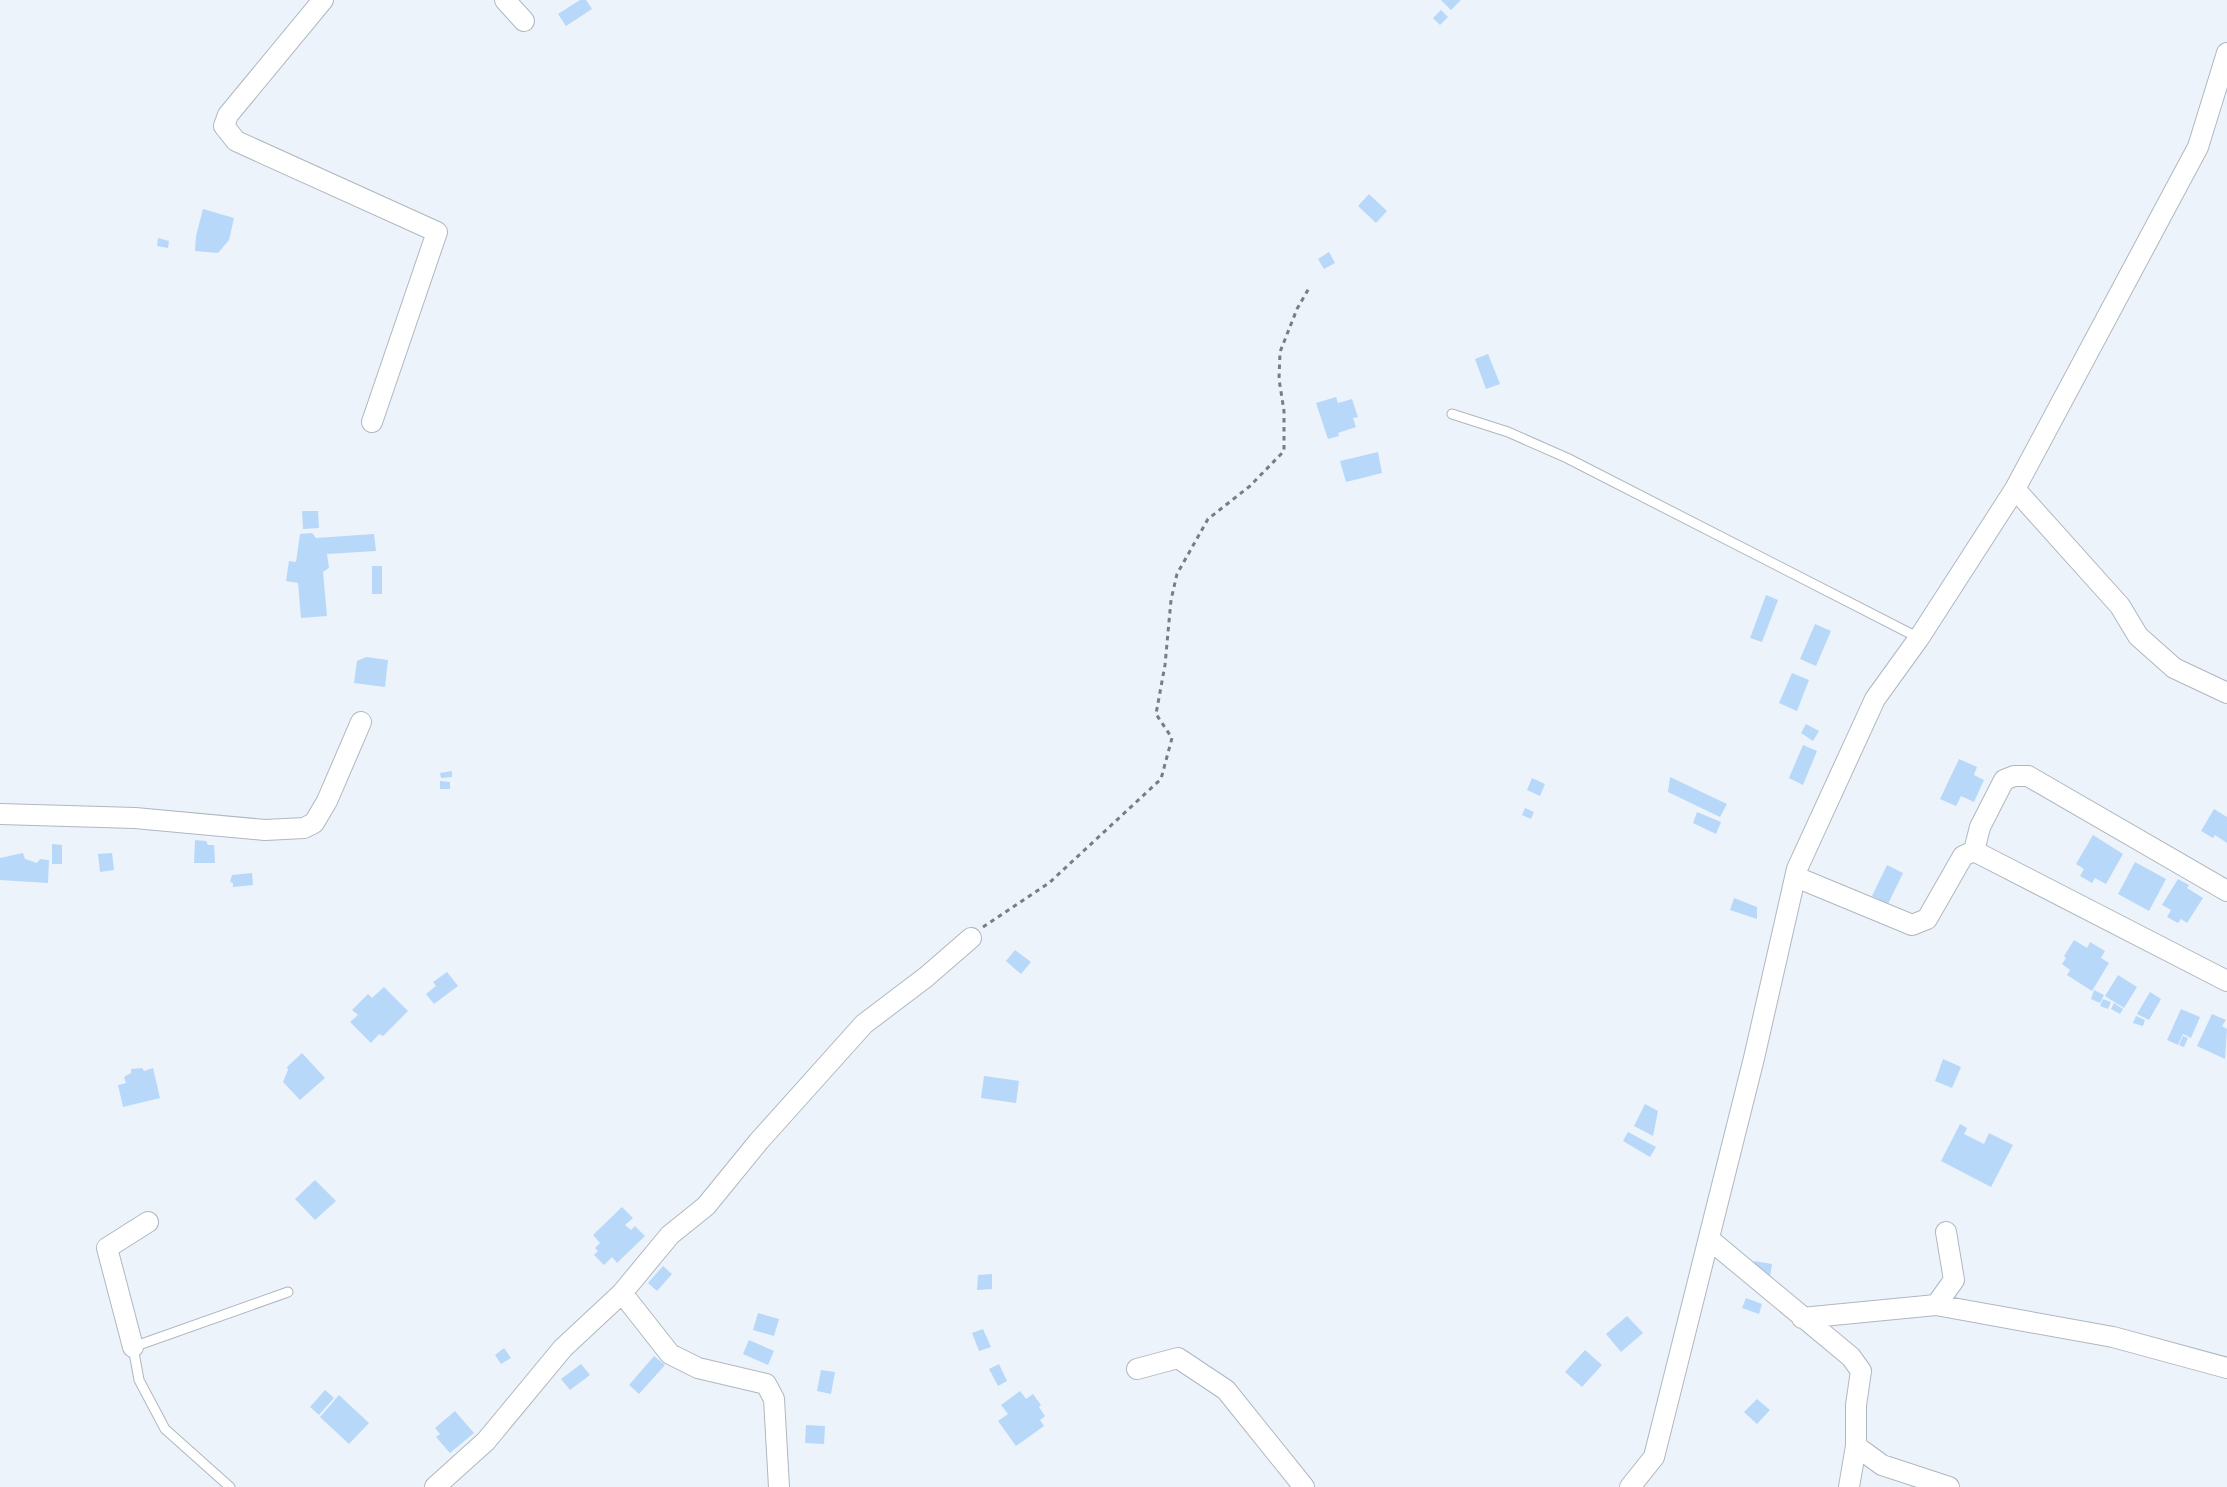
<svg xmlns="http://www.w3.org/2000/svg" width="2227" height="1487" viewBox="0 0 2227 1487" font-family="Ubuntu,sans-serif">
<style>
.building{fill:#b8d8fa}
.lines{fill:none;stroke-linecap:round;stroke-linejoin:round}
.lane-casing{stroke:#b0b7be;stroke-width:11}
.street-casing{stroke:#b0b7be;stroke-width:22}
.path{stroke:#787d83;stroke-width:3;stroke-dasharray:4.5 4.5;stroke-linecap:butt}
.lane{stroke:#fff;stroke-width:9}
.street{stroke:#fff;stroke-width:20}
</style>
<rect width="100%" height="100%" fill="#ecf3fb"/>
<path class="building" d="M580 0H586L592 9 566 26 558 14Z
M1441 0H1461L1451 10Z
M1441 10 1448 17 1440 25 1433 18Z
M1369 194 1387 211 1376 223 1358 206Z
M203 209 234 218 229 240 218 253 195 251 196 236Z
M158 238 169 241 168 248 157 246Z
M1329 252 1335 263 1324 269 1318 259Z
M1488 354 1500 384 1486 389 1475 359Z
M1336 397 1338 403 1352 399 1358 417 1353 418 1356 427 1338 433 1339 436 1328 439 1316 403Z
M1378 452 1382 473 1346 482 1340 461Z
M302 511H318L319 528 303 529Z
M312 533 316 538 374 534 376 551 327 554 329 568 323 572 327 616 301 618 298 583 286 581 289 561 296 562 300 534Z
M372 566H382V594H372Z
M1766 595 1778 600 1762 642 1750 638Z
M1815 624 1831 631 1816 666 1800 659Z
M366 657 388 660 385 687 354 683 357 661Z
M1792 673 1809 680 1797 711 1779 703Z
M1806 724 1819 731 1813 741 1801 733Z
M1803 745 1817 751 1803 785 1789 778Z
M1959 759 1977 767 1974 775 1984 780 1974 802 1961 796 1956 806 1940 799Z
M452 771V777L441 778 440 773Z
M1670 777 1727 804 1720 817 1668 792Z
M1532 778 1545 784 1540 796 1527 790Z
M440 781 450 782V789H440Z
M1525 808 1534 812 1531 819 1522 815Z
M2214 809 2227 817V843L2215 835 2213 838 2201 831Z
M1697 812 1721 822 1716 834 1693 823Z
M2093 835 2123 854 2106 884 2095 878 2092 883 2080 876 2084 869 2076 864Z
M195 840 206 841 208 845H214L215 863H194Z
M52 844 62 845V864H52Z
M23 853 25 859 37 863 40 859 49 860 48 883 0 880V858Z
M112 853 114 870 100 872 98 854Z
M2135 862 2166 879 2149 911 2118 894Z
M1887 865 1903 873 1888 904 1872 896Z
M252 873 253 885 233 887V883L230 882 232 875Z
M2178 879 2189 885 2187 888 2203 898 2187 923 2181 919 2178 923 2167 917 2171 910 2162 905Z
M1734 898 1757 907V919L1730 910Z
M2074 940 2087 948 2090 942 2105 951 2101 958 2109 963 2092 991 2067 975 2070 970 2062 964 2066 958 2064 956Z
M1015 950 1031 962 1021 974 1006 961Z
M447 972 458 986 434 1004 426 994 436 986 433 982Z
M2118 975 2137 987 2124 1008 2105 996Z
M384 987 408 1011 383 1036 379 1034 371 1043 350 1022 358 1015 352 1010 368 994 372 998Z
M2094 990 2104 995 2100 1003 2091 999Z
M2150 992 2161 999 2149 1020 2137 1014Z
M2103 999 2111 1002 2108 1009 2100 1006Z
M2114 1003 2123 1009 2120 1014 2111 1009Z
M2181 1009 2200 1017 2191 1038 2183 1034 2178 1045 2167 1040Z
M2212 1014 2226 1020 2222 1026 2227 1029 2225 1059 2197 1046Z
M2136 1016 2145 1020 2143 1026 2133 1023Z
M2183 1036 2188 1038 2184 1047 2179 1045Z
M302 1053 325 1078 300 1100 283 1082 288 1070 287 1067Z
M1943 1059 1961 1067 1952 1088 1935 1081Z
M142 1068 144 1071 153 1068 160 1098 123 1107 118 1085 126 1083 124 1077 131 1073V1069Z
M984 1076 1019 1081 1016 1103 981 1098Z
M1645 1104 1658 1111 1653 1136 1634 1126Z
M1960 1124 1967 1128 1964 1134 1984 1144 1989 1133 2013 1145 1991 1187 1941 1161Z
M1628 1132 1656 1147 1650 1157 1623 1141Z
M315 1180 336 1201 315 1220 295 1199Z
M622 1207 633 1218 625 1225 631 1230 635 1226 645 1236 617 1263 612 1257 604 1265 594 1255 598 1251 595 1248 600 1243 593 1235Z
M1754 1261 1772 1264 1770 1277 1751 1274Z
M663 1266 672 1274 657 1291 648 1283Z
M992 1274V1289L977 1290 978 1275Z
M1746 1298 1762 1304 1759 1314 1742 1308Z
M758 1313 779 1319 774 1336 753 1330Z
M1627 1316 1643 1333 1621 1352 1606 1334Z
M983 1329 991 1347 979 1351 972 1333Z
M749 1340 774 1351 768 1365 743 1354Z
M504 1348 511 1358 501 1364 495 1355Z
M1585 1350 1602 1365 1582 1387 1565 1372Z
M654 1356 665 1365 639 1394 629 1385Z
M581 1364 590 1375 570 1390 561 1379Z
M999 1364 1007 1381 998 1386 989 1369Z
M821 1370 835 1372 831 1394 817 1391Z
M325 1390 334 1398 319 1415 310 1407Z
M1020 1391 1026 1399 1033 1394 1041 1405 1039 1407 1045 1416 1040 1420 1044 1426 1016 1446 998 1421 1008 1414 1001 1405Z
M339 1395 369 1423 349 1444 320 1417Z
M1757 1399 1770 1410 1757 1424 1744 1412Z
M455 1411 474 1433 450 1453 436 1437 440 1434 435 1428Z
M806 1425 825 1426 824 1444 805 1443Z"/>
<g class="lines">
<defs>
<path id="lane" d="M1452 414 1508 432 1567 458 1919 638
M230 1487 165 1429 139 1380 133 1347 288 1292"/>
<path id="street" d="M323 0 228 115 224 126 236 141 437 232 372 422
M505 0 524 21
M2015 489 2120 606 2138 636 2174 668 2227 693
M0 814 135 818 265 830 304 828 314 823 327 801 361 722
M1974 851 1980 827 2004 780 2014 776H2028L2227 891
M1796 877 1912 925 1927 919 1963 856 1974 851 2227 981
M1709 1239 1851 1357 1861 1371 1856 1405V1446L1882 1465 1949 1487
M622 1293 670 1354 698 1368 766 1384 774 1399 779 1487
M1936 1305 2113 1337 2227 1368
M1802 1318 1936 1305 1954 1280 1946 1232
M133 1347 107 1248 148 1222
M1137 1369 1178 1358 1226 1390 1304 1487
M435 1487 486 1441 563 1348 622 1293 670 1235 706 1206 759 1141 864 1024 926 977 971 938
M1630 1487 1654 1457 1754 1058 1797 869 1875 699 1919 638 2015 489 2198 147 2227 53
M1849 1487 1856 1446"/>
</defs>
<use href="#lane" class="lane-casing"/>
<use href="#street" class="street-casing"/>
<path class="path" d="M983 927 1049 883 1161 779 1172 738 1156 714 1165 665 1171 600 1177 574 1208 519 1250 486 1284 451V411L1279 379 1280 352 1297 309 1309 288"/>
<use href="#lane" class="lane"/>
<use href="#street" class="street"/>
</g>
</svg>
